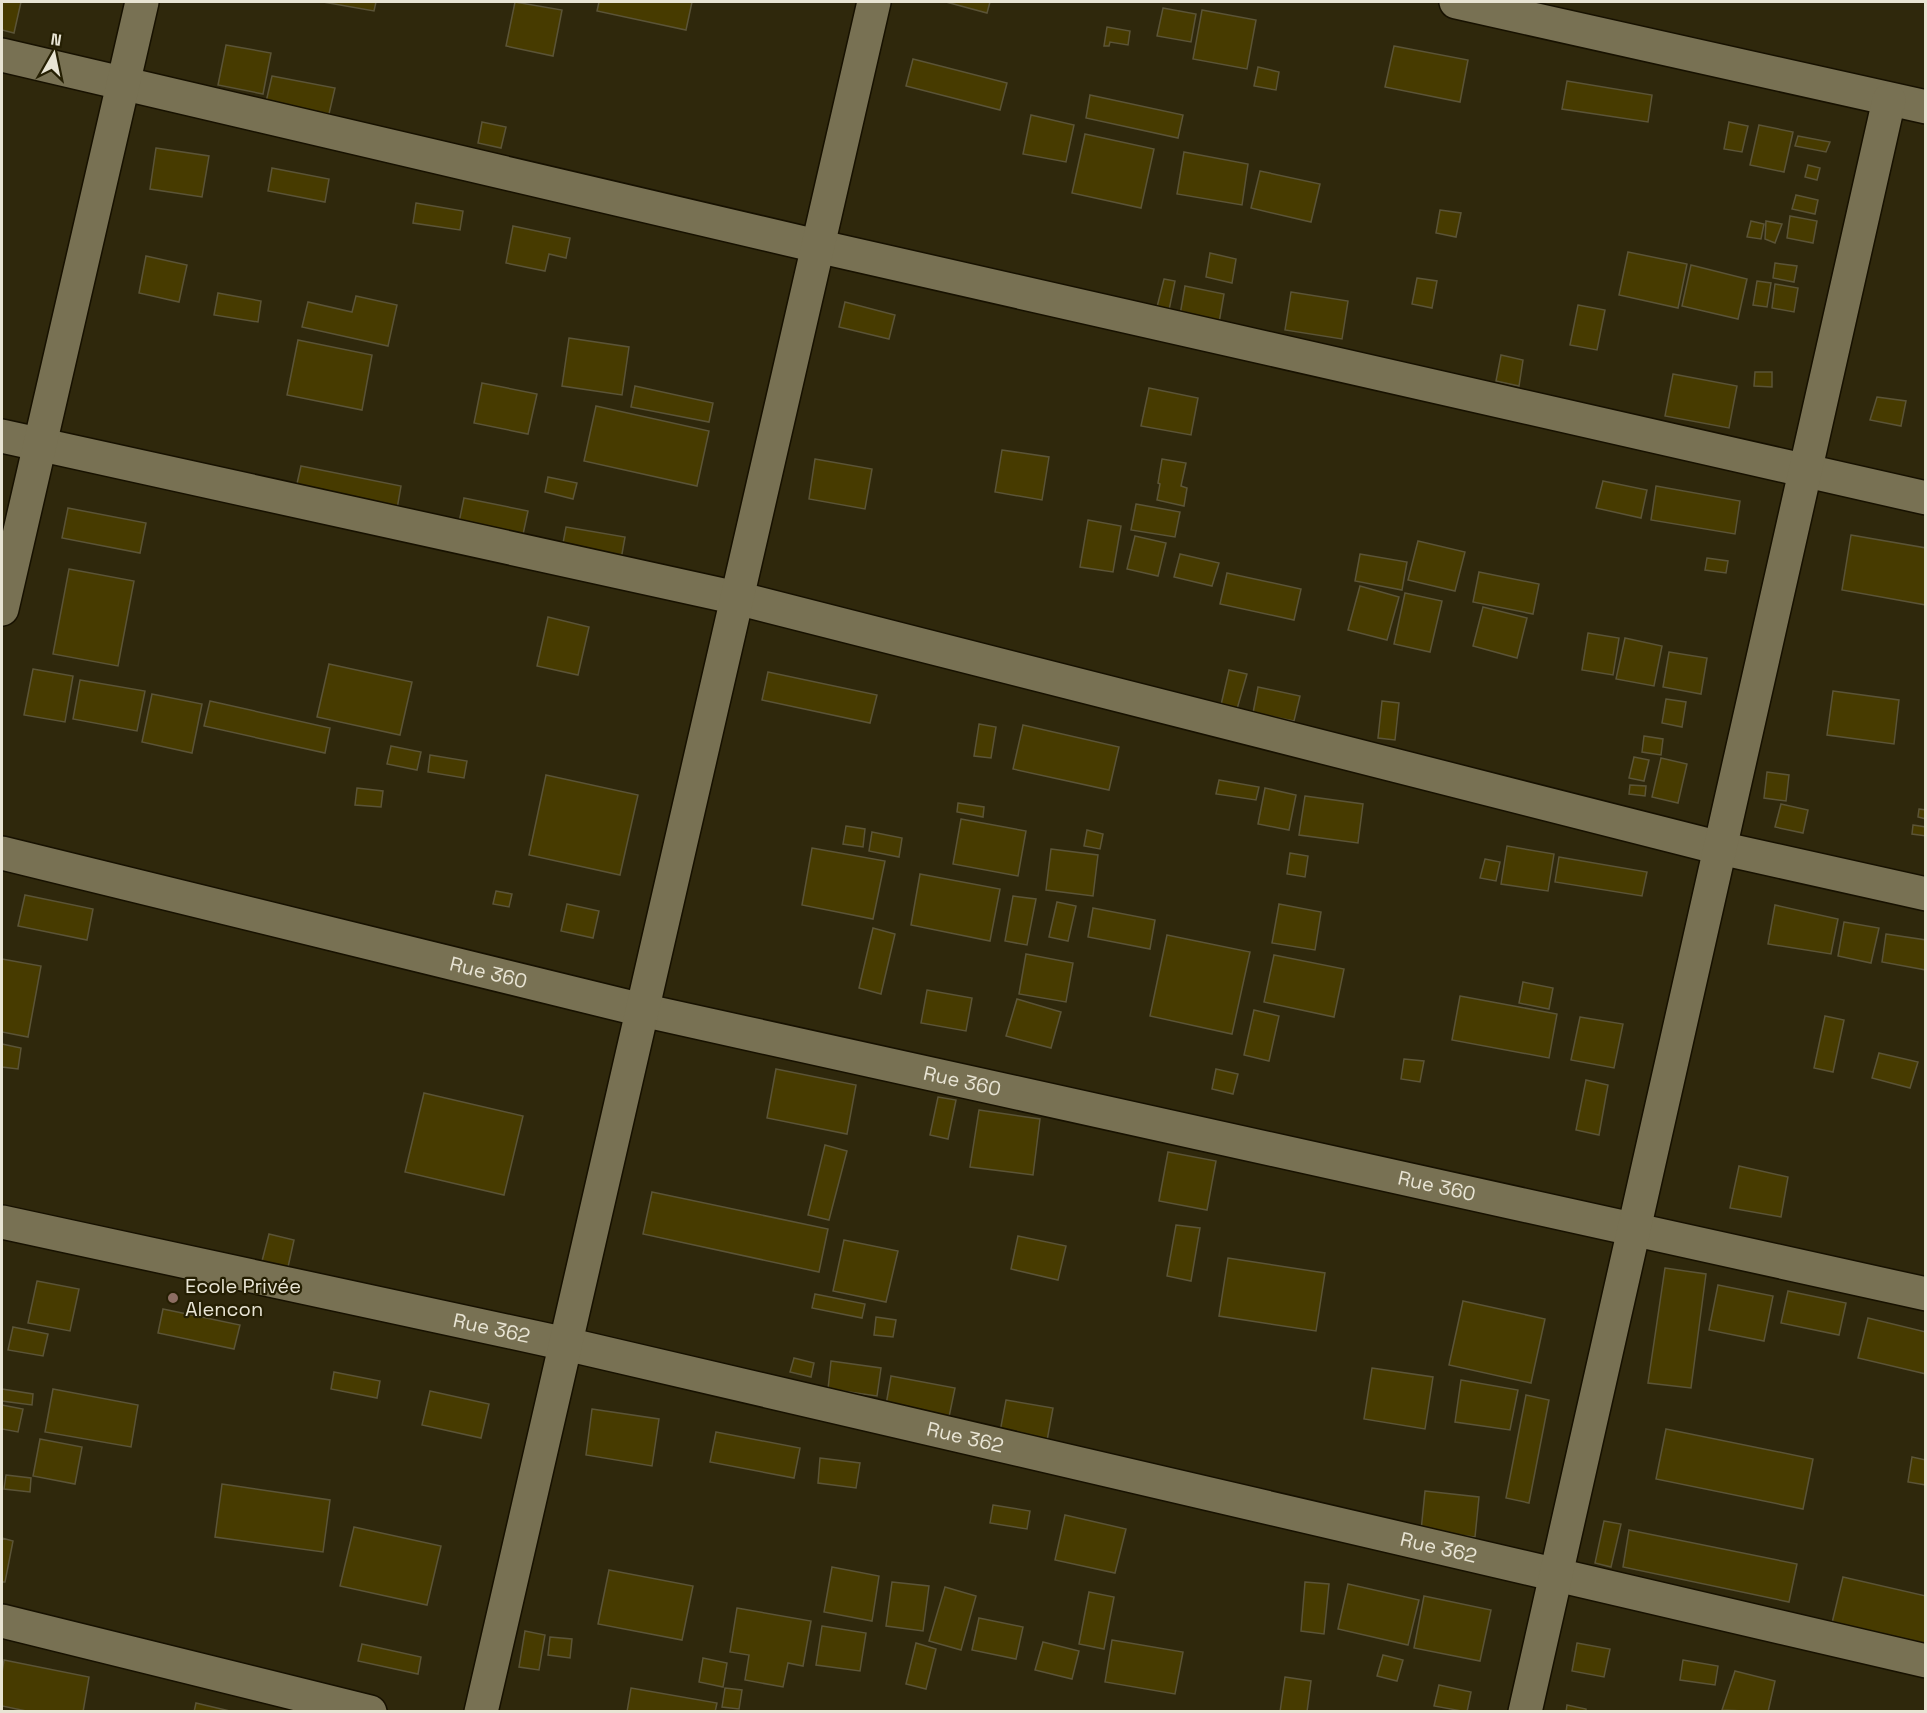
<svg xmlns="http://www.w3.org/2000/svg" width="1927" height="1713" viewBox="0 0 1927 1713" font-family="'Space Grotesk',sans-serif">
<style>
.building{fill:#473b00;stroke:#5b5437;stroke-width:1.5}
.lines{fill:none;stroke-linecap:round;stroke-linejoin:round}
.minor-casing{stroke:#171100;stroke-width:36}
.minor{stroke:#787153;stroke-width:33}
.education-dot{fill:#8d6e63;stroke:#251f03;stroke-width:2}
.labels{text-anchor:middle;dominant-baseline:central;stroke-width:4.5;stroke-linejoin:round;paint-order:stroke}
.street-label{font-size:20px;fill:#e8e4d4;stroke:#251f03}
.poi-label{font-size:20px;fill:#e8e4d4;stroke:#251f03;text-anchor:start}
</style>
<rect width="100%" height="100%" fill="#2f280c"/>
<path class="building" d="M2 2H21L14 33 2 30Z
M323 2H376L374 11Z
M515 2 562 10 553 56 506 46Z
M599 2H692L686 30 597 11Z
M946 2H990L987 13Z
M1163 8 1196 14 1191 42 1157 36Z
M1202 10 1256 20 1247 69 1193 59Z
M1107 27 1130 31 1128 45 1110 42 1109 46H1104Z
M226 45 271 53 263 94 218 85Z
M1394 46 1468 60 1460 102 1385 87Z
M913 59 1007 83 1000 110 906 86Z
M1258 67 1279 72 1276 90 1254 86Z
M272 76 335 88 329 114 266 102Z
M1567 81 1652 95 1648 122 1562 109Z
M1090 95 1183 115 1178 138 1086 118Z
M1031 115 1074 125 1066 162 1023 154Z
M482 122 506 127 501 148 478 143Z
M1729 122 1748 126 1742 152 1724 149Z
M1759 125 1793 132 1784 172 1750 165Z
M1085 134 1154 149 1141 208 1072 193Z
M1798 136 1830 142 1826 152 1795 146Z
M156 148 209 156 202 197 150 189Z
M1184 152 1248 164 1242 205 1177 194Z
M1808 165 1820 168 1817 180 1805 177Z
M272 168 329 179 325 202 268 191Z
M1260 171 1320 184 1311 222 1251 208Z
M1796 195 1818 200 1815 214 1792 209Z
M416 203 463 211 460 230 413 223Z
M1440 210 1461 213 1456 237 1436 233Z
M1790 216 1817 221 1813 243 1787 238Z
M1751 221 1764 224 1761 239 1747 237Z
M1766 221 1782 224 1775 243 1765 239Z
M513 226 570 238 566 258 549 254 545 271 506 263Z
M1628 252 1687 264 1678 308 1619 295Z
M1210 253 1236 259 1232 283 1206 277Z
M146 256 187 265 179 302 139 293Z
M1775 263 1797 266 1794 282 1773 278Z
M1691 265 1747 279 1738 319 1682 306Z
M1417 278 1437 281 1432 308 1412 304Z
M1164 279 1175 281 1169 310 1157 307Z
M1757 281 1771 283 1767 307 1753 305Z
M1775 284 1798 288 1794 312 1772 308Z
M1185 286 1224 294 1219 323 1180 315Z
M1291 292 1348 301 1342 339 1285 330Z
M218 293 261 301 258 322 214 315Z
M356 296 397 305 388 346 302 327 308 302 352 312Z
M845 302 895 315 889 339 839 327Z
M1578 305 1605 310 1597 350 1570 345Z
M569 338 629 347 622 395 562 386Z
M298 340 372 355 362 410 287 395Z
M1501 355 1523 360 1519 386 1496 381Z
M1755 372H1772V387L1754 386Z
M1673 374 1737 386 1729 428 1665 416Z
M482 383 537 394 528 434 474 423Z
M635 386 713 403 709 422 631 407Z
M1149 388 1198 398 1191 435 1141 426Z
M1877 397 1906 401 1901 426 1870 420Z
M596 406 709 431 697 486 584 461Z
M1002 450 1049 457 1042 500 995 492Z
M815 459 872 469 865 509 809 499Z
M1162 459 1186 463 1181 486 1187 488 1184 506 1157 500 1160 484 1158 483Z
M301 466 401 486 397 509 296 488Z
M548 477 577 483 573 499 545 492Z
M1603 481 1647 490 1641 518 1596 508Z
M1656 486 1740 501 1735 534 1651 520Z
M464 498 528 511 521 544 457 532Z
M1136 504 1180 512 1175 537 1131 530Z
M68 508 146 523 140 553 62 538Z
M1088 520 1121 526 1113 572 1080 567Z
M566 527 625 537 620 565 561 554Z
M1851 535 1926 548V605L1842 590Z
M1135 536 1166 543 1158 576 1127 569Z
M1418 541 1465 552 1455 591 1408 580Z
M1180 554 1219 563 1212 586 1174 577Z
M1360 554 1407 562 1402 590 1355 581Z
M1707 558 1728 561 1726 573 1705 570Z
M69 569 134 581 118 666 53 654Z
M1479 572 1539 584 1533 614 1473 602Z
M1227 573 1301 589 1294 620 1220 604Z
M1360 586 1399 597 1387 640 1348 630Z
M1405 593 1442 601 1430 652 1394 644Z
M1483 607 1527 618 1517 658 1473 646Z
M548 617 589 627 578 675 537 666Z
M1588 633 1619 638 1613 675 1582 670Z
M1625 638 1662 646 1654 686 1616 679Z
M1669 652 1707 658 1701 694 1663 687Z
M329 664 412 682 400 735 317 717Z
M33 669 73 676 65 722 24 715Z
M1229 670 1247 674 1237 709 1221 705Z
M768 672 877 695 870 723 762 700Z
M80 680 145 691 137 731 73 719Z
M1258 687 1300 696 1294 721 1253 713Z
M1833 691 1899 700 1894 744 1827 735Z
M152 694 202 704 192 753 142 742Z
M1666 699 1686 702 1682 727 1662 723Z
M210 701 330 728 325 753 204 726Z
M1382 701 1399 703 1395 740 1378 738Z
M979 724 996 727 991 758 974 756Z
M1023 725 1119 747 1109 790 1013 769Z
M1644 736 1663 739 1661 755 1642 752Z
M391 746 421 752 417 770 387 764Z
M430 755 467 761 464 778 428 772Z
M1634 757 1649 760 1644 781 1629 778Z
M1661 758 1687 764 1678 803 1652 797Z
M1767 772 1789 775 1786 801 1764 798Z
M546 775 638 795 620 875 529 855Z
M1219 780 1259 787 1256 800 1216 794Z
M1630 785 1646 786 1645 796 1629 794Z
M357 788 383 791 381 807 355 805Z
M1265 788 1296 795 1289 830 1258 824Z
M1305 796 1363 804 1358 843 1299 835Z
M958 803 984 807 983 817 957 812Z
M1781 804 1808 810 1803 833 1775 827Z
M1919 809 1926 810V819L1918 817Z
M961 819 1026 831 1018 876 953 864Z
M1913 825 1926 827V836L1912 834Z
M846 826 865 829 863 847 843 844Z
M1087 830 1103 834 1100 849 1084 846Z
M872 832 902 838 899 857 869 851Z
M1507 846 1554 854 1548 891 1501 884Z
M812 848 885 861 873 919 802 905Z
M1051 849 1098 855 1093 896 1046 890Z
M1290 853 1308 856 1305 877 1287 874Z
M1559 857 1647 872 1642 896 1555 882Z
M1485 859 1500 862 1496 881 1480 878Z
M920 874 1000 889 990 941 911 925Z
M496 891 512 894 509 907 493 904Z
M25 895 93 909 87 940 18 926Z
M1013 896 1036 899 1027 945 1005 941Z
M1057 902 1076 906 1068 941 1049 937Z
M567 904 599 911 593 938 561 931Z
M1279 904 1321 912 1315 950 1272 943Z
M1775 905 1838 919 1831 954 1768 944Z
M1093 908 1155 920 1150 949 1088 937Z
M1844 922 1879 928 1871 963 1838 956Z
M873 928 895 934 881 994 859 988Z
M1886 934 1926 940V970L1882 962Z
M1167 935 1250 952 1232 1034 1150 1016Z
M1026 954 1073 963 1066 1002 1019 994Z
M1274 955 1344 969 1334 1017 1264 1002Z
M2 959 41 966 28 1037 2 1032Z
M1523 982 1553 988 1549 1009 1519 1003Z
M927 990 972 998 966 1031 921 1023Z
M1460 996 1557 1014 1549 1058 1452 1040Z
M1017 999 1061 1012 1051 1048 1006 1036Z
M1254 1010 1279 1016 1269 1061 1244 1055Z
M1825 1016 1844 1020 1833 1072 1814 1068Z
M1580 1017 1623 1024 1614 1068 1571 1060Z
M2 1044 21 1048 18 1069 2 1067Z
M1879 1053 1918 1062 1910 1088 1872 1078Z
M1404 1059 1424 1061 1420 1082 1401 1079Z
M776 1069 856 1085 847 1134 767 1118Z
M1216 1069 1238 1074 1233 1094 1212 1089Z
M1586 1080 1608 1085 1599 1135 1576 1130Z
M424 1093 523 1116 504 1195 405 1172Z
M938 1097 956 1100 948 1139 930 1135Z
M979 1110 1040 1119 1033 1175 970 1167Z
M825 1145 847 1151 829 1220 808 1215Z
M1168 1152 1216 1161 1207 1210 1159 1201Z
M1739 1166 1788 1177 1781 1217 1730 1208Z
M652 1192 828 1229 819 1272 643 1234Z
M1176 1225 1200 1228 1191 1281 1167 1276Z
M269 1234 294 1240 288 1267 262 1261Z
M1018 1236 1066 1246 1058 1280 1011 1269Z
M844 1240 898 1251 886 1302 833 1291Z
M1228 1258 1325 1273 1316 1331 1219 1316Z
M1665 1268 1706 1274 1691 1388 1648 1383Z
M37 1281 79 1289 70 1331 28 1323Z
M1718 1285 1773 1296 1764 1341 1709 1330Z
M1788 1291 1846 1303 1839 1335 1781 1323Z
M815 1294 865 1304 862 1318 812 1308Z
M1463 1301 1545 1319 1531 1383 1449 1365Z
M163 1309 240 1325 234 1349 158 1333Z
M876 1317 896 1320 893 1337 874 1335Z
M1868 1318 1926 1332V1374L1858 1358Z
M13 1327 48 1334 43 1356 8 1350Z
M794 1358 814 1363 811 1377 790 1372Z
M831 1361 881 1368 877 1396 828 1389Z
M1372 1368 1433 1377 1425 1429 1364 1419Z
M334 1372 380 1381 377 1398 331 1389Z
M891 1376 955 1388 949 1417 886 1405Z
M1461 1380 1518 1390 1510 1430 1455 1422Z
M2 1389 33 1394 32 1405 2 1401Z
M53 1389 138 1405 131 1447 45 1432Z
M430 1391 489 1404 481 1438 422 1425Z
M1526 1395 1549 1400 1529 1503 1506 1498Z
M1006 1400 1053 1408 1046 1446 999 1437Z
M2 1405 23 1409 18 1432 2 1429Z
M592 1409 659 1419 652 1466 586 1455Z
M1666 1429 1813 1459 1803 1509 1656 1479Z
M716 1432 800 1448 794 1478 710 1462Z
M40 1439 82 1447 75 1484 33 1476Z
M1912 1457 1926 1460V1485L1908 1482Z
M820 1458 860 1463 856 1488 818 1483Z
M6 1475 31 1478 30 1492 4 1489Z
M222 1484 330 1500 323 1552 215 1537Z
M1425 1491 1479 1497 1475 1537 1421 1531Z
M993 1505 1030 1511 1027 1529 990 1523Z
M1065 1515 1126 1529 1115 1573 1055 1560Z
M1604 1521 1621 1524 1611 1567 1595 1563Z
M354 1527 441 1546 427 1605 340 1586Z
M1629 1530 1797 1564 1789 1602 1623 1567Z
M2 1538 13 1541 5 1582H2Z
M832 1567 879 1576 872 1621 824 1612Z
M609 1570 693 1586 682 1640 598 1624Z
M1843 1577 1926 1596V1645L1832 1623Z
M892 1582 929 1586 923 1631 886 1626Z
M1305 1582 1329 1584 1324 1634 1301 1631Z
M1348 1584 1419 1600 1408 1645 1338 1629Z
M945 1587 976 1596 961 1650 929 1641Z
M1089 1592 1114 1597 1104 1649 1079 1644Z
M1424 1596 1491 1610 1480 1661 1414 1648Z
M737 1608 811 1621 803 1666 788 1663 783 1687 745 1680 749 1655 730 1652Z
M979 1618 1023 1627 1016 1659 972 1650Z
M822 1626 866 1633 860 1671 816 1665Z
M525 1631 545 1635 539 1670 519 1667Z
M550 1637 572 1639 570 1658 548 1655Z
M1112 1640 1183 1652 1175 1694 1105 1682Z
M1043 1642 1079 1651 1072 1679 1035 1670Z
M916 1643 936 1649 926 1689 906 1684Z
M1577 1643 1610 1649 1604 1677 1572 1671Z
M362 1644 421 1657 418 1674 358 1661Z
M1383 1655 1403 1660 1397 1681 1377 1676Z
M703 1658 727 1663 723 1687 699 1682Z
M4 1660 89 1677 83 1712H31L2 1706V1673Z
M1683 1660 1718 1666 1715 1685 1680 1680Z
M1735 1671 1775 1681 1768 1712 1722 1710Z
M1285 1677 1311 1681 1307 1712H1280Z
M1439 1685 1471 1692 1467 1712 1434 1706Z
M631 1688 717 1703 715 1712H627Z
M725 1688 742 1690 739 1709 722 1707Z
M196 1703 234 1712H194Z
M1567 1705 1586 1709V1712H1566Z"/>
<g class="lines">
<defs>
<g id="minor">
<path d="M1456 2 1926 107"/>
<path d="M2 55 817 246 1926 498"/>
<path d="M2 436 737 598 1720 848 1926 894"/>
<path d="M2 609 142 2"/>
<path id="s1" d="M2 853 642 1010 1926 1294"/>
<path id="s2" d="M2 1222 566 1344 1926 1661"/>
<path d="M2 1621 370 1712"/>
<path d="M481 1712 874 2"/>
<path d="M1525 1712 1889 100"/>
</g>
</defs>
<use href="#minor" class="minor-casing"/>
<use href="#minor" class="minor"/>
</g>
<circle class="education-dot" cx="173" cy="1298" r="6"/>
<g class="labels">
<g class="street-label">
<text stroke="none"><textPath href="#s1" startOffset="501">Rue 360</textPath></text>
<text stroke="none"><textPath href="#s1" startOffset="987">Rue 360</textPath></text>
<text stroke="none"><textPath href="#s1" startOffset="1473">Rue 360</textPath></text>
<text stroke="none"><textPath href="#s2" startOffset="501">Rue 362</textPath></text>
<text stroke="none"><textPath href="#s2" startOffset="987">Rue 362</textPath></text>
<text stroke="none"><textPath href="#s2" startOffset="1473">Rue 362</textPath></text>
</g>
<g class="poi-label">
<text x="185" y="1286">Ecole Privée<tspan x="185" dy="23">Alencon</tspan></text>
</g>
</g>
<rect width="1927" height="1713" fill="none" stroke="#e8e4d4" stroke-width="6"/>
<g transform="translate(54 54) rotate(9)" stroke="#251f03" stroke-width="4.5" paint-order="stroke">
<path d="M0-4.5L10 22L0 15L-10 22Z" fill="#e8e4d4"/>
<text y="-9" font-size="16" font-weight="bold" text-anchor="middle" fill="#e8e4d4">N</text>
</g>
</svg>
